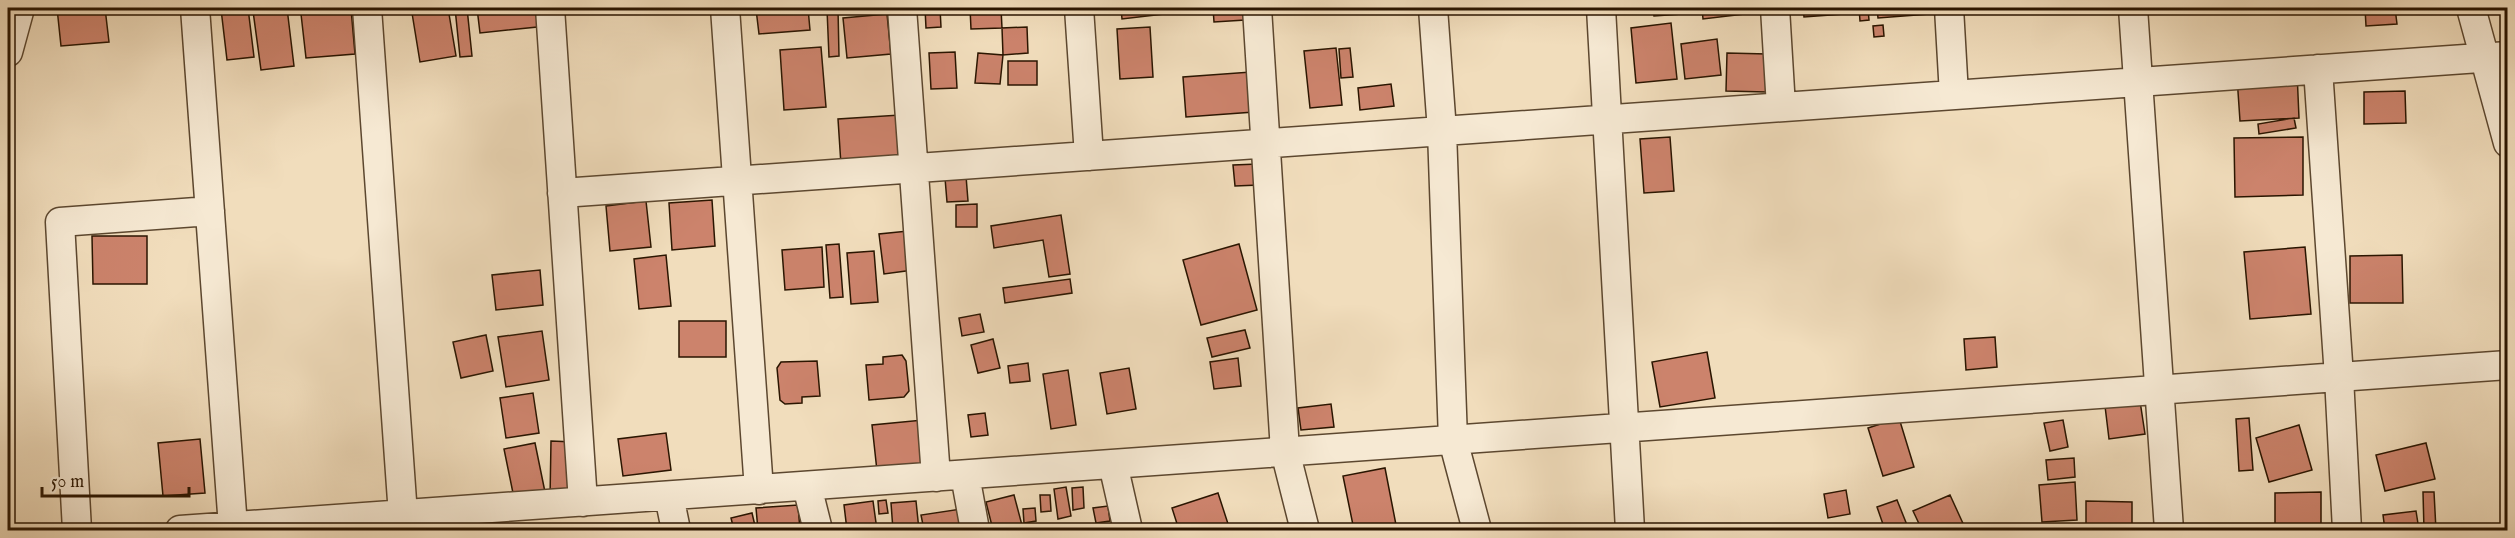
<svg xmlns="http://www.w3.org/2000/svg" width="2515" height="538" viewBox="0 0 2515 538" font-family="'IM FELL English',serif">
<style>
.building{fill:#cc836c;stroke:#2a1500;stroke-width:1.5}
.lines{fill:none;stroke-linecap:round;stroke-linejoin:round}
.minor-casing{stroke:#5c472f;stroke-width:31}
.minor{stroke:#f6e9d3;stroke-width:28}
</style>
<rect width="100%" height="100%" fill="#f1ddbc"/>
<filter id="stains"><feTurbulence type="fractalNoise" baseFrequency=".00333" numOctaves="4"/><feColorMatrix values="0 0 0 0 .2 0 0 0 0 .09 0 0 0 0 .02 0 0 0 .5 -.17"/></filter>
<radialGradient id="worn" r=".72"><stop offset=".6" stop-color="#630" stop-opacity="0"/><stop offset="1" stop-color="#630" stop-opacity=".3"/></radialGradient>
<path class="building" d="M57 8H105L109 42 61 46Z
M248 8 254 57 227 60 221 9Z
M287 8 294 66 261 70 253 11Z
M448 8 456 56 420 62 412 13Z
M455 8H467L472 56 460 57Z
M477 8H546L547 26 480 33Z
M776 8H808L810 30 759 34 756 9Z
M925 8H940L941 27 926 28Z
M970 8H1001L1002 28 971 29Z
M1121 8H1171L1172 13 1122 19Z
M1213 8H1244L1245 20 1214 22Z
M1653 8H1695L1696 13 1654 16Z
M1702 8H1760L1761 12 1703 19Z
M1803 8H1856L1857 13 1804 17Z
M1859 8H1868L1869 20 1860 21Z
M1877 8H1928L1929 14 1878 18Z
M2365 8H2395L2397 24 2366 26Z
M351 9 355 54 306 58 301 14Z
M827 9H838L839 56 829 57Z
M887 14 891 54 847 58 843 18Z
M1671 23 1677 79 1636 83 1631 28Z
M1883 25 1884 36 1874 37 1873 26Z
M1027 27 1028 53 1003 55 1002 28Z
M1150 27 1153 77 1120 79 1117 29Z
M1717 39 1721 75 1685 79 1681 44Z
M821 47 826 107 784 110 780 50Z
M1336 48 1342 105 1310 108 1304 51Z
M1350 48 1353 77 1341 78 1339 49Z
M955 52 957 88 931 89 929 53Z
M978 53 1003 55 1000 84 975 83Z
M1727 53 1767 54V92L1726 91Z
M1008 61H1037V85H1008Z
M1251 72 1254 112 1186 117 1183 77Z
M2297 72 2299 118 2240 121 2237 77Z
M1391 84 1394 106 1360 110 1358 88Z
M2405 91 2406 123 2364 124V92Z
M900 115 903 160 841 165 838 119Z
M2294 118 2296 128 2259 134 2258 124Z
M1670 137 1674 191 1644 193 1640 139Z
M2303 137V195L2235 197 2234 138Z
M1258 164 1259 185 1235 186 1233 165Z
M966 176 968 201 947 202 945 178Z
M712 200 715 246 672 250 669 203Z
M646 201 651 247 610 251 606 206Z
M977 204V227H956V205Z
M1061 215 1070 274 1049 277 1043 240 994 248 991 226Z
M908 231 913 270 884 274 879 234Z
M92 236H147V284H93Z
M839 244 843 297 830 298 826 245Z
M1239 244 1257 310 1201 325 1183 260Z
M822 247 824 287 785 290 782 250Z
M2305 247 2311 314 2250 319 2244 252Z
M874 251 878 302 851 304 847 253Z
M666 255 671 306 639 309 634 259Z
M2402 255 2403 303H2350V256Z
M540 270 543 305 496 310 492 275Z
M1070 279 1072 293 1005 303 1003 288Z
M980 314 984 332 962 336 959 318Z
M679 321H726V357H679Z
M1245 330 1250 348 1212 357 1207 338Z
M542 331 549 380 506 387 498 337Z
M486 335 493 371 461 378 453 342Z
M1995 337 1997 367 1966 370 1964 339Z
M993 339 1000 368 978 373 971 345Z
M1707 352 1715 398 1660 407 1652 362Z
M902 355 906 361 909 391 904 397 869 400 866 365 883 364V357Z
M1238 358 1241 386 1214 389 1210 362Z
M817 361 820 396 802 397V403L785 404 780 400 777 368 781 362Z
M1028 363 1030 381 1010 383 1008 366Z
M1129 368 1136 409 1107 414 1100 373Z
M1068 370 1076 425 1051 429 1043 374Z
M533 393 539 433 506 438 500 398Z
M2140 401 2145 434 2109 439 2105 406Z
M1331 404 1334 427 1301 430 1298 408Z
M985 413 988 435 971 437 968 415Z
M1899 418 1914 467 1883 476 1868 428Z
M2249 418 2253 470 2239 471 2236 419Z
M923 420 927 466 877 471 872 425Z
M2063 420 2068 447 2050 451 2044 423Z
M2299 425 2312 470 2269 482 2256 438Z
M666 433 671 470 623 476 618 439Z
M200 439 205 493 163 496 158 443Z
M551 441 574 442 573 499H550Z
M535 443 545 492 514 498 504 449Z
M2426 443 2435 479 2385 491 2376 455Z
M2074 458 2075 477 2048 480 2046 460Z
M1385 468 1397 530H1354L1343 476Z
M2075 482 2077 520 2042 522 2039 485Z
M1066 487 1071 516 1058 519 1054 489Z
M1083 487 1084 508 1073 510 1072 488Z
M1846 490 1850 514 1828 518 1824 494Z
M2321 492V530H2275V493Z
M2423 492H2434L2436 530H2424Z
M1218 493 1230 530H1179L1172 508Z
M1014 495 1023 529 993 530 986 502Z
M1040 495H1050L1051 511 1041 512Z
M1950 495 1966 530H1922L1913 511Z
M886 500 888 513 879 514 878 501Z
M1897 500 1909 530H1885L1877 507Z
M873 501 877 530H847L844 505Z
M916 501 919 530H893L891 503Z
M2086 501 2132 502V526H2086Z
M798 505 800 530H758L756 508Z
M1108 506 1110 521 1096 523 1093 508Z
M1035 508 1036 521 1024 523 1023 509Z
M961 509 964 530H924L921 515Z
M2416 511 2419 530H2385L2383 515Z
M752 513 756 530H734L731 518Z"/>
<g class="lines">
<defs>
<path id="minor" d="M195 8 233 527
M367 8 403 515
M550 8 583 502
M725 8 759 490
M902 8 936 477
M1079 8 1089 156
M1257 8 1285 451 1305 530
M1433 8 1442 131 1453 440 1477 530
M1601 8 1630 530
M1775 8 1781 107
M1949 8 1954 95
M2133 8 2169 530
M2471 8 2508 143
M8 52 20 8
M2318 69 2339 377 2347 530
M562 193 2508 56
M1113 464 1128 530
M965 475 975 530
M807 486 818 530
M669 496 676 530
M77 530 60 222 210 211
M180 530 2508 365"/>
</defs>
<use href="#minor" class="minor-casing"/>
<use href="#minor" class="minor"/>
</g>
<rect width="2515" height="538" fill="none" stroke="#f1ddbc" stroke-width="30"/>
<rect x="9" y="9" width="2497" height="520" fill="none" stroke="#2a1500" stroke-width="3"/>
<rect x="15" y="15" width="2485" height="508" fill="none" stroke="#2a1500" stroke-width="1.5"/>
<path d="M42 487v9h147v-9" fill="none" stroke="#2a1500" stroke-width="3"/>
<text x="51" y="487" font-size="18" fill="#2a1500" stroke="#f6e9d3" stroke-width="4.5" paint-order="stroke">50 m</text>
<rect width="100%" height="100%" filter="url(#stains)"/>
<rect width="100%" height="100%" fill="url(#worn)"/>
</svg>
